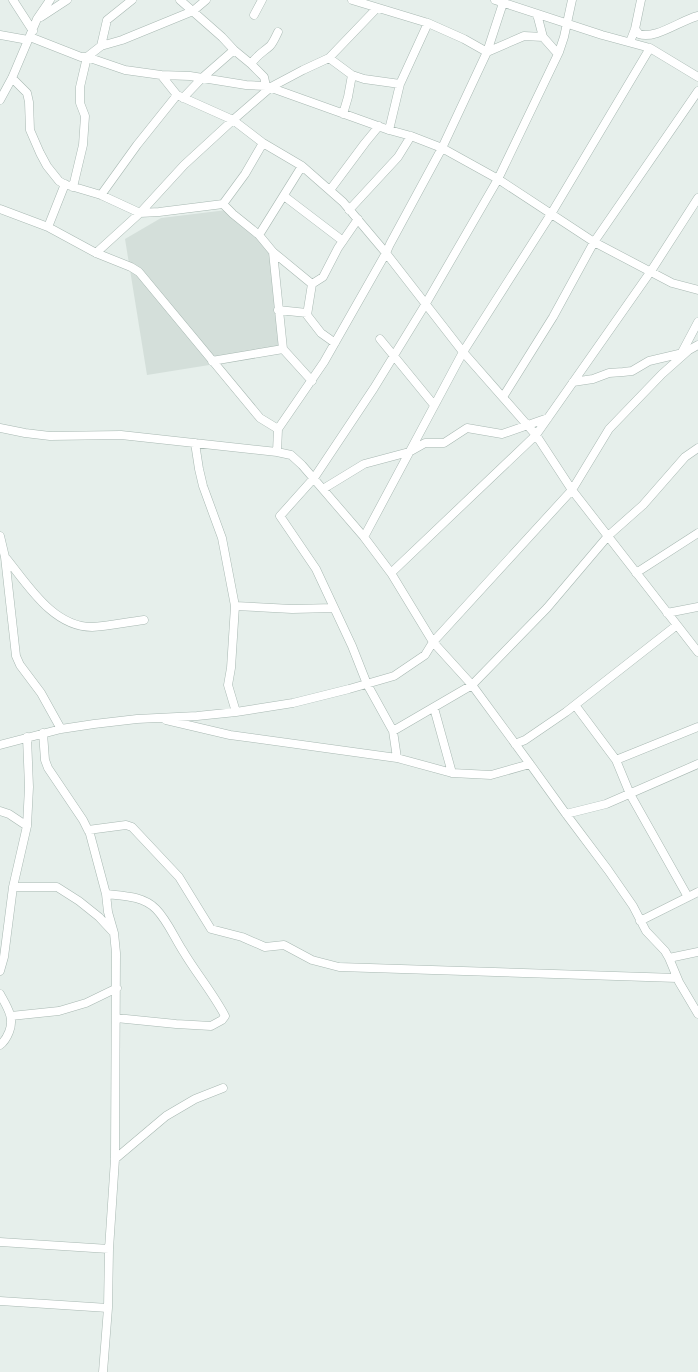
<svg xmlns="http://www.w3.org/2000/svg" width="698" height="1372" viewBox="0 0 698 1372" font-family="Barlow,sans-serif">
<style>
.built{fill:#d4dfda}
.lines{fill:none;stroke-linecap:round;stroke-linejoin:round}
.minor-casing{stroke:#a8b8b2;stroke-width:9}
.minor{stroke:#fff;stroke-width:8}
</style>
<rect width="100%" height="100%" fill="#e6efeb"/>
<path class="built" d="M227 210 273 250 285 344 277 354 147 375 125 239 161 218Z"/>
<g class="lines">
<defs>
<path id="minor" d="M13 0 33 31
M180 0 222 37 234 50 251 64 264 77 266 86 389 130 411 136 442 148 498 179 594 242 672 283 698 290
M352 0 428 23 464 39 487 52 524 36 543 37 558 54
M495 0 602 35 650 48 698 77
M537 14 543 37
M254 15 262 0
M41 17 67 0
M635 29 639 34C655 40 681 20 698 16
M0 35 28 40
M30 37 81 57H87L125 70 161 75 177 95 233 120 263 143 302 166 343 202 386 253 463 352 536 435 572 490 698 652
M630 42 635 29 641 0
M101 46 107 20 132 0
M329 58 352 75 364 79 400 84
M251 64C257 55 262 53 270 46 273 43 276 36 278 32
M161 75 190 76 246 85 266 86
M12 78 27 93 29 102 30 130 40 153 47 166 59 181 64 184 101 195 140 213 159 212 223 204 233 214 259 235 273 252 312 284
M183 98 202 78 234 50
M0 100 12 78 37 19 50 0
M343 114 348 97 352 75
M389 130 400 84 428 23
M73 187 83 145 85 116 80 103V87L87 57 101 46 122 40 193 11 206 0
M330 190 365 143 379 126
M101 195 137 145 177 95
M284 196 343 241
M223 204 245 174 263 143
M0 209 48 227 96 253 131 267 139 272 260 418 278 429
M349 210 398 157 411 136
M48 227 65 184
M259 235 302 166
M273 252 283 349 312 381
M96 253 140 213 184 165 233 120 271 87 303 70 329 58 377 8
M278 310 307 313
M380 339 434 405
M335 343 321 333 307 315 312 284 323 277 338 248 358 219
M681 354 698 322
M212 361 283 349
M573 382 593 379 609 373 623 372 632 371 649 361 683 353
M503 397 553 317 594 242 698 91
M0 428 25 433 50 436 121 435 277 452 291 455 302 465 364 537 391 573 433 642 472 685 530 764 566 814 608 870 633 906 646 931 665 951 669 958 679 982 698 1014
M195 443 199 469 203 486 222 538 235 606 231 668 228 685 236 712
M277 452 278 429 324 362 386 253 390 244 442 148 487 52 504 0
M323 489 364 464 409 452 425 443H444L467 428 502 434 548 418
M0 536 5 557 16 656 20 665 41 693 61 729
M364 537 463 352 551 214 650 48
M6 558C28 585 53 627 92 627 109 626 127 622 144 620
M391 573 536 435 651 271 698 198
M636 573 698 533
M235 606 292 609 334 608
M667 613 698 607
M575 705 616 760 698 727
M434 708 452 773
M166 720 230 735 397 758 452 773 491 775 530 764
M393 731 472 685 547 608 608 536 643 505 685 457 698 448
M43 733 45 760 48 768 83 820 90 834 106 894 108 912 114 933 116 953 115 1159 109 1249 108 1308 103 1372
M515 744 525 740 566 712 677 625
M0 745 61 729 94 724 137 719 197 716 236 712 293 703 349 689 394 676 425 655 433 642 572 490 609 429 662 374 689 350 698 345
M397 758 393 731 367 684 352 646 316 569 280 516 314 478 374 388 425 305 498 179 559 52 564 37 572 0
M616 760 630 794 688 897
M0 811 9 814 27 826
M566 814 606 804 698 764
M88 830 126 825 132 827 179 877 211 929 242 937 265 947 284 945 312 960 339 967 677 978
M13 887H57L79 901 99 917 112 931
M106 894C124 896 143 896 156 909 167 920 174 937 183 951 196 973 213 993 225 1016L222 1020 211 1026 176 1024 116 1018
M640 921 698 892
M669 958 698 952
M0 971 4 957 13 887 27 826 29 787 27 737
M0 994C7 1007 15 1018 9 1032 7 1037 4 1042 0 1045
M11 1016 59 1011 86 1003 117 988
M115 1159 166 1116 195 1099 223 1088
M0 1242 109 1249
M0 1301 108 1308"/>
</defs>
<use href="#minor" class="minor-casing"/>
<use href="#minor" class="minor"/>
</g>
</svg>
